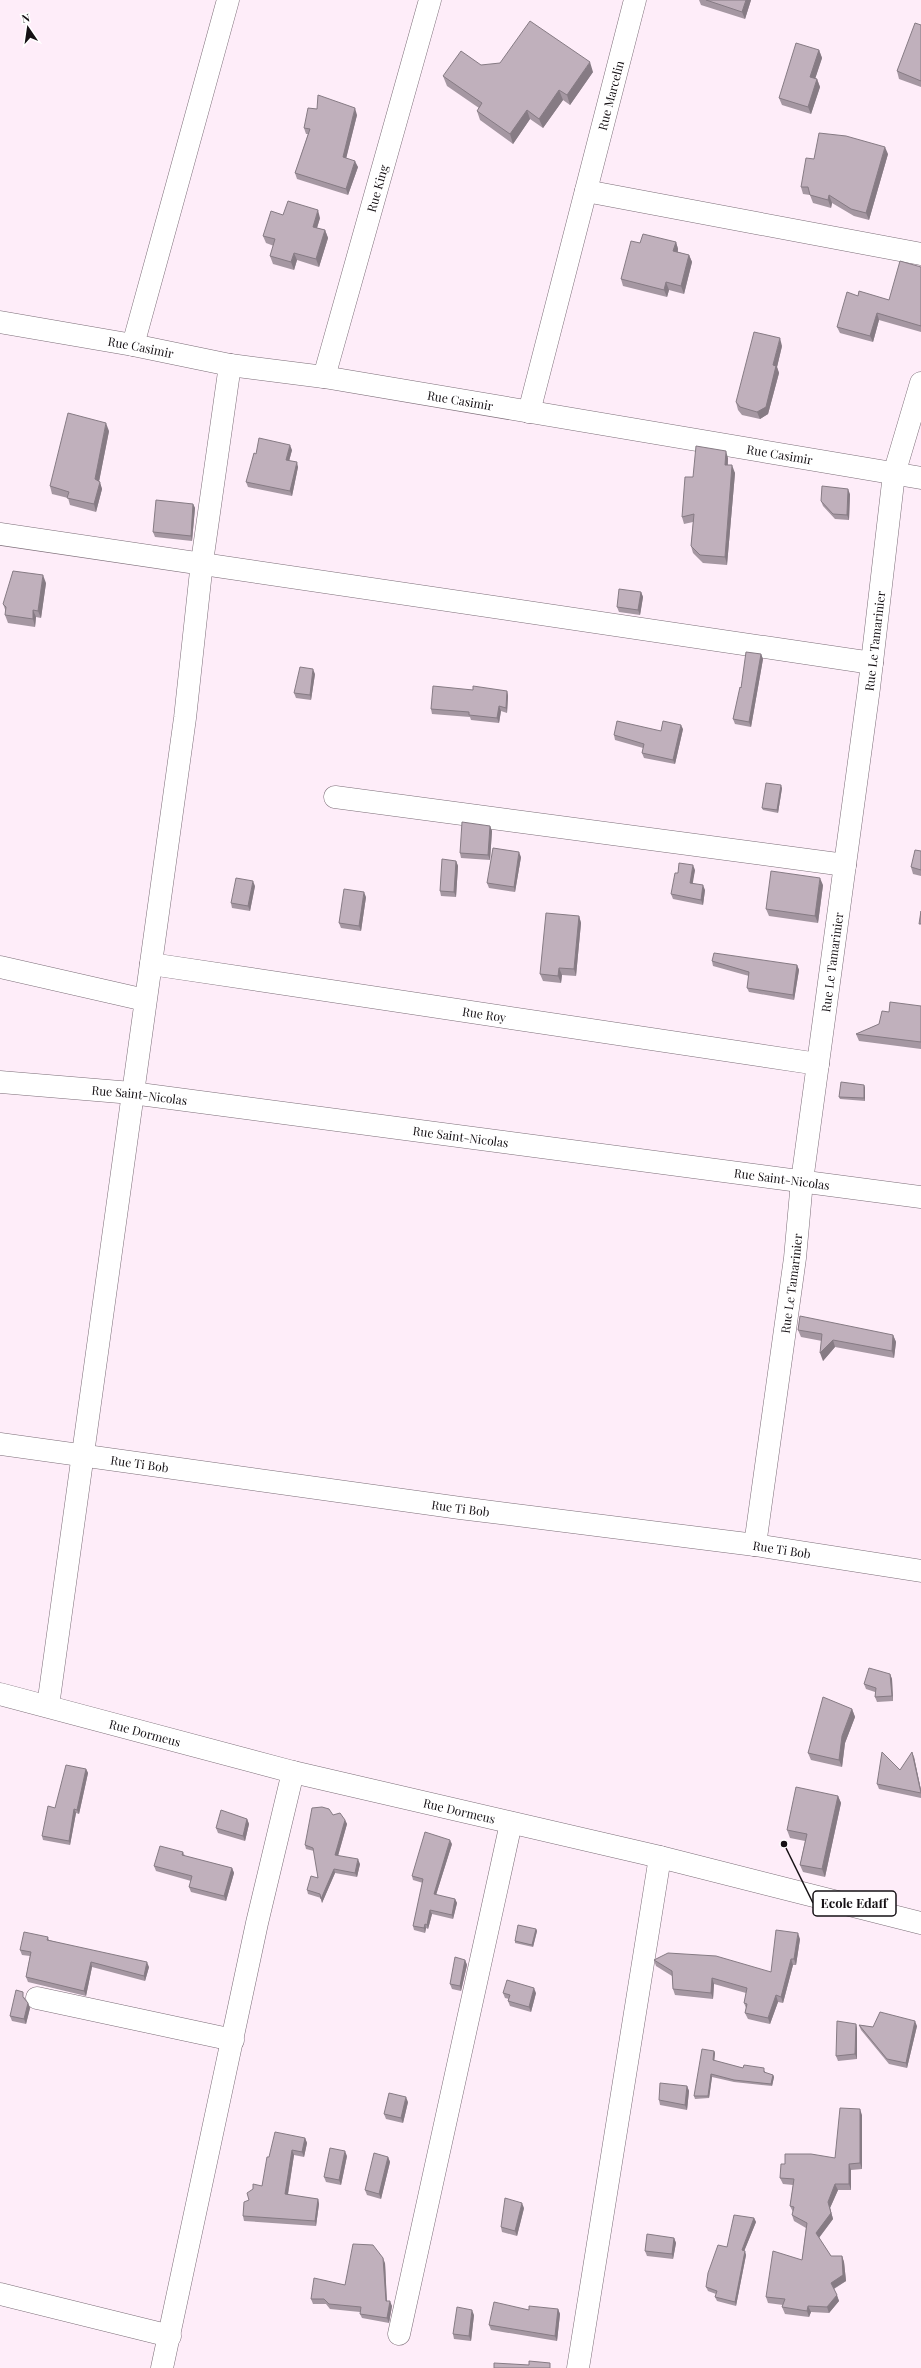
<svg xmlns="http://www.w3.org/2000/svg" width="921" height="2368" viewBox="0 0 921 2368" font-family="'Playfair Display',serif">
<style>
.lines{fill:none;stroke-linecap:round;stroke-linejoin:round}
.minor-casing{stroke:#7b6d77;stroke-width:23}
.minor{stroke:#fff;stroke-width:22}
.wall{fill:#a597a2}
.shaded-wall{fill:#867b84}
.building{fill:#c0b0bc;stroke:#867b84}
.labels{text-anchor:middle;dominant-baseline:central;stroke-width:3.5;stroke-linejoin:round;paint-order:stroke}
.street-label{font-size:12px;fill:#151014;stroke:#fff}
.leader{fill:none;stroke:#151014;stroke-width:1.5}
.callout-dot{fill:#151014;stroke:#fff;stroke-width:1.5}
.callout{fill:#fff;stroke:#151014;stroke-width:1.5}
.callout-label{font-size:13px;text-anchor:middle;font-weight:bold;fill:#151014}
</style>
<rect width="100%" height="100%" fill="#feedf9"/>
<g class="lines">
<defs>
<g id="minor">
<path d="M586 191 921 254"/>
<path id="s1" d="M0 322 133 345 230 365 324 377 921 478"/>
<path d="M133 345 228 0"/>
<path id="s2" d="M324 377 430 0"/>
<path id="s3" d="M529 412 635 0"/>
<path d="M0 534 872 663"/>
<path d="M335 797 845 865"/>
<path id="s4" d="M151 964 818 1064"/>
<path d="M0 967 145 1000"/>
<path id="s5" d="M0 1082 132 1093 921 1197"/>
<path id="s6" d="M0 1444 460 1508 755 1545 921 1571"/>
<path id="s7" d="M755 1545 795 1258 802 1181 869 688 894 474 921 383"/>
<path id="s8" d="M0 1694 293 1772 660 1857 921 1923"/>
<path d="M48 1706 185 718 202 562 230 365"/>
<path d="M37 1998 233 2040"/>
<path d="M0 2294 170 2336"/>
<path d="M399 2334 511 1823"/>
<path d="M162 2368 257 1923 293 1772"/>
<path d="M578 2368 660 1857"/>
</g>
</defs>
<use href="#minor" class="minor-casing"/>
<use href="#minor" class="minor"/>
</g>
<path class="wall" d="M699 0H751L745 19 701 5Z
M921 25V87L899 79 897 71Z
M819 50 822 58 815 79H817L820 87 811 114 782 105 779 98Z
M481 65 593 72 570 105 563 100 543 128 530 119 513 144 480 120 477 111 479 108 447 86 443 76Z
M357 115 346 158 358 167 348 195 297 179 295 173 308 134H306L304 128Z
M888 154 869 220 854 216 832 203 831 208 813 203 810 195 803 194 801 187 814 159Z
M283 215 320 218 317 228 325 230 328 238 319 267 297 260 294 270 273 264 270 256 274 246 266 243 263 236Z
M676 242 678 249V252L689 255 692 262 684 294 669 290 667 297 623 286 621 279 640 243Z
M921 267V332L879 320 873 342 840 333 837 327 858 296 889 300Z
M782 346 777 367 779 373 768 414 760 419 742 415 738 410 736 402Z
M109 431 99 481 102 489 96 512 70 505 68 498 52 494 50 486Z
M292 450 289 461 298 467 292 496 248 487 246 482 256 454Z
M728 458V465L735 473 727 565 703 563 693 553 691 546 693 522 684 524 682 517 693 477Z
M850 494 849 520 835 519 823 506 821 501Z
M193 504 195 508 192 541 155 537 153 532Z
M46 583 41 618 36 617 35 627 8 623 5 615 6 612 3 604Z
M641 592 643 597 640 615 619 612 617 607Z
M761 654 763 659 751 727 735 724 733 719 741 688Z
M315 674 311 700 296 698 294 693Z
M473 690 507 691 508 696 507 713 501 711 499 723 471 720 470 717 432 714 431 709Z
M683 729 675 764 644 758 642 753 643 748 615 740 614 735Z
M782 788 778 813 763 810 762 808Z
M490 826 492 831 490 860 461 858 460 853Z
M921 851V876L913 874 911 867Z
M521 857 515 892 489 888 487 883Z
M456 861 458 866 456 897 441 896 440 891Z
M695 870 692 883 705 890 703 905 673 899 671 894 678 873Z
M823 885 818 923 769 916 766 909Z
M255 886 250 911 232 908 231 903Z
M366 897 361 931 341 928 339 923Z
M579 916 581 923 576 976 562 975 561 983 543 981 540 974Z
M712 961 797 965 799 970 794 1000 749 992 747 988 749 976 713 966Z
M921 1006V1049L859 1041 856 1034 879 1024 889 1012Z
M864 1085 865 1088V1101L840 1099 839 1097Z
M798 1330 893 1335 896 1342 894 1358 835 1347 823 1361 822 1341 801 1337Z
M890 1674 892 1679 893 1701 877 1702 875 1697V1692L866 1689 864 1684Z
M852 1709 855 1717 845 1743 842 1767 811 1760 808 1753Z
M914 1757 921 1790V1798L879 1789 877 1784 900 1770Z
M86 1769 88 1773 79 1814 76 1813 70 1845 43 1840 42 1836 55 1808Z
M838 1796 841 1803 825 1877 803 1872 800 1865 805 1841 790 1838 787 1830Z
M333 1815 345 1820 347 1824 338 1856 360 1864 357 1877 335 1873 322 1903 321 1898 308 1894 307 1890 318 1878 314 1851 306 1849 305 1845Z
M247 1819 249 1824 245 1841 218 1833 216 1828Z
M452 1844 436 1895 455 1899 457 1903 453 1919 432 1914 428 1929 426 1928 425 1933 414 1930 413 1926 423 1883 413 1880 412 1876Z
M183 1852 185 1856 232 1868 234 1873 226 1901 191 1892 189 1887 191 1881 156 1871 154 1866Z
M536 1929 537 1931 533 1947 515 1943V1941Z
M48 1937 49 1940 149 1967 145 1981 92 1967 86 1996 28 1982 26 1977 30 1956 22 1955 20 1950Z
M800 1939 796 1965H793L783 2003 778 2002 770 2024 748 2019 745 2013 746 2008 744 2003 746 1993 714 1984 713 1999 675 1995 673 1989 672 1976 656 1966 654 1960 771 1972Z
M465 1960 467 1965 461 1991 452 1989 450 1984Z
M503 1993H536L531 2012 510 2006 508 2001 509 1999 505 1998Z
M25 1997V1999L28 2003 30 2008 26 2024 12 2021 10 2016Z
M856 2024 857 2029V2059L838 2061 836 2056Z
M859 2025 873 2027 917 2026 907 2068 889 2064 861 2030Z
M714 2051 715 2053 714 2061 743 2068 765 2071V2073L773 2075 774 2077 772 2086 734 2082 712 2077 709 2098 695 2099 694 2096Z
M687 2086 689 2091 687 2110 660 2105 659 2100Z
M408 2102 403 2123 386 2119 384 2114Z
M862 2115V2169L851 2170V2190H838L830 2208 833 2219 819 2238 831 2256H842L844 2262 846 2281 834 2289 839 2301 829 2313 811 2312 809 2317 785 2314 782 2307 783 2305 768 2303 766 2297 802 2260 806 2228 794 2221 792 2215 793 2212 790 2206 793 2185 783 2184 780 2178 785 2164 835 2158Z
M305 2138 307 2143 304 2157 294 2155 288 2195 318 2199 319 2204 316 2226 244 2221 243 2216 249 2200 262 2186 269 2157Z
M347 2156 341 2185 326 2182 324 2177Z
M388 2157 390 2162 381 2199 367 2195 365 2190Z
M524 2208 517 2236 502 2232 501 2227Z
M754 2218 756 2222 744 2251 746 2255 736 2306 717 2301 715 2297 716 2294 708 2291 706 2287 727 2247Z
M674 2238 676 2243 673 2259 647 2256 645 2251Z
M385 2263 387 2301 392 2306 389 2323 362 2318 360 2314V2312L330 2309 326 2304H313L311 2299 345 2285Z
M558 2309 560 2314 557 2341 491 2330 489 2325 529 2310Z
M474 2315 471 2341 454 2339 453 2334Z"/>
<path class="shaded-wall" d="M746 0H751L745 19 742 12Z
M819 50 822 58 813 85 810 77Z
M590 62 593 72 570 105 567 95Z
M817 79 820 87 811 114 808 107Z
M559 90 563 100 543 128 539 119Z
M355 108 357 115 345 163 343 157Z
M527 110 530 119 513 144 510 134Z
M885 147 888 154 869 220 866 213Z
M355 161 358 167 348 195 346 189Z
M829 195 832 203 831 208 828 200Z
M318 210 320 218 315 234 313 227Z
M325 230 328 238 319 267 316 259Z
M676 242 678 249 676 258 673 251Z
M294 253 297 260 294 270 291 262Z
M689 255 692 262 684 294 681 286Z
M666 282 669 290 667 297 664 290Z
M877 313 879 320 873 342 870 336Z
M780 338 782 346 777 367 779 373 768 414 760 419 757 412 773 365Z
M106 423 109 431 98 487 95 479Z
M290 445 292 450 288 465 286 460Z
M726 451 728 458 727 472 725 465Z
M297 462 298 467 292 496 290 491Z
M732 465 735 473 727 565 725 557Z
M100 482 102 489 96 512 94 504Z
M848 489 850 494 849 520 847 515Z
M193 504 195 508 192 541 191 536Z
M43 575 46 583 41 618 38 611Z
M641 592 643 597 640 615 638 610Z
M33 610 36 617 35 627 33 619Z
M761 654 763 659 751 727 749 722Z
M313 669 315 674 311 700 310 695Z
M507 691 508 696 507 713 506 708Z
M499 706 501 711 499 723 497 718Z
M681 725 683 729 675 764 673 760Z
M781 785 782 788 778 813 777 810Z
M490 826 492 831 490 860 488 855Z
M519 852 521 857 515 892 514 887Z
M456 861 458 866 456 897 454 892Z
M693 865 695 870 692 888 690 883Z
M820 878 823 885 818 923 815 916Z
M253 881 255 886 250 911 248 906Z
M703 885 705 890 703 905 701 900Z
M364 892 366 897 361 931 359 926Z
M579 916 581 923 576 976 574 969Z
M797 965 799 970 794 1000 793 995Z
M559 968 562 975 561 983 558 976Z
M864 1085 865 1088V1101L864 1098Z
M893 1335 896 1342 894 1358 892 1351Z
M833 1340 835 1347 823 1361 820 1353Z
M890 1674 892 1679 893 1701 892 1696Z
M852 1709 855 1717 845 1743 842 1767 839 1760 842 1736Z
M912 1752 914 1757 921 1790V1793Z
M86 1769 88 1773 79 1814 77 1810Z
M838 1796 841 1803 825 1877 822 1869Z
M74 1809 76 1813 70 1845 69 1841Z
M247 1819 249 1824 245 1841 243 1836Z
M345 1820 347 1824 337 1859 335 1855Z
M450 1840 452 1844 435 1898 434 1894Z
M358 1859 360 1864 357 1877 355 1873Z
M232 1868 234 1873 226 1901 224 1896Z
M334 1869 335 1873 322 1903 321 1899Z
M455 1899 457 1903 453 1919 452 1915Z
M430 1910 432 1914 428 1929 427 1925Z
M425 1924 426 1928 425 1933 424 1928Z
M536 1929 537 1931 533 1947 532 1945Z
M798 1933 800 1939 796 1965 794 1959Z
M791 1959 793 1965 783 2003 781 1997Z
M465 1960 467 1965 461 1991 460 1986Z
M91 1962 92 1967 86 1996 84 1991Z
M147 1962 149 1967 145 1981 144 1976Z
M712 1978 714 1984 713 1999 711 1993Z
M534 1988 536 1993 531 2012 529 2007Z
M776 1995 778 2002 770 2024 768 2018Z
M28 2003 30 2008 26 2024 24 2019Z
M915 2021 917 2026 907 2068 906 2063Z
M856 2024 857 2029V2059L855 2054Z
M714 2051 715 2053 714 2063 713 2060Z
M711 2074 712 2077 709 2098 708 2096Z
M773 2075 774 2077 772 2086 771 2084Z
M687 2086 689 2091 687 2110 685 2105Z
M406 2097 408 2102 403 2123 401 2118Z
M860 2109 862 2115V2169L860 2163Z
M305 2138 307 2143 304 2157 302 2152Z
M292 2150 294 2155 287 2199 285 2194Z
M345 2151 347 2156 341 2185 339 2180Z
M388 2157 390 2162 381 2199 379 2194Z
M849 2164 851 2170V2190L849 2184Z
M835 2184 838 2190 830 2208 833 2219 818 2239 816 2233Z
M318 2199 319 2204 316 2226 315 2221Z
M522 2203 524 2208 517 2236 515 2231Z
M754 2218 756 2222 743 2254 742 2250Z
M674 2238 676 2243 673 2259 672 2254Z
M745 2251 746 2255 736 2306 735 2302Z
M842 2256 844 2262 846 2281 833 2289 831 2283Z
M383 2258 385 2263 387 2306 386 2301Z
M837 2295 839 2301 829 2313 827 2307Z
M390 2301 392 2306 389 2323 387 2318Z
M808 2306 811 2312 809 2317 807 2311Z
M558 2309 560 2314 557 2341 555 2336Z
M472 2310 474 2315 471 2341 469 2336Z"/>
<path class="building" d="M706 0H746L742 12Z
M530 21 590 62 567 95 559 90 539 119 527 110 510 134 477 111 482 103 443 76 461 51 481 65 500 63Z
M915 23 921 25V81L897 71Z
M796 43 819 50 810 77 817 79 808 107 779 98Z
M318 95 355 108 343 157 355 161 346 189 295 173 310 129 304 128 308 108 317 109Z
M819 133 846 136 885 147 866 213 851 209 829 195 828 200 810 195 808 187H801L806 158 814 159Z
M288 201 318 210 313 227 325 230 316 259 294 253 291 262 270 256 275 239 263 236 271 211 283 215Z
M643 234 676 242 673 251 689 255 681 286 666 282 664 290 621 279 631 241 640 243Z
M900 261 921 267V326L877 313 870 336 837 327 847 292 858 296 859 291 889 300Z
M754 332 780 338 773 365 776 366 766 407 757 412 740 407 736 402Z
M68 413 106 423 95 479 100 482 94 504 67 498 69 492 50 486Z
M259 438 290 445 286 460 297 462 290 491 246 482 254 453 256 454Z
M696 446 726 451 725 465H732L725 557 700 555 691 546 694 514 682 517 685 477H693Z
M822 486 848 489 847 515 833 514 821 501Z
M156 500 193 504 191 536 153 532Z
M13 571 43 575 38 611 33 610V619L5 615 6 607 3 604Z
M619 589 641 592 638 610 617 607Z
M746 652 761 654 749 722 733 719 740 687 741 688Z
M300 667 313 669 310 695 294 693Z
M433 686 473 690V686L507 691 506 708 499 706 497 718 469 715V712L431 709Z
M617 721 661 731 663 721 681 725 673 760 642 753 644 744 614 735Z
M766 783 781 785 777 810 762 808Z
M462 822 490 826 488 855 460 853Z
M493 848 519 852 514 887 487 883Z
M915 850 921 851V870L911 867Z
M442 859 456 861 454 892 440 891Z
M679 863 693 865 690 883 703 885 701 900 671 894 675 873H678Z
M771 871 820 878 815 916 766 909Z
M236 878 253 881 248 906 231 903Z
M344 889 364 892 359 926 339 923Z
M921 911V924H919Z
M546 913 579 916 574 969 559 968 558 976 540 974Z
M714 953 797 965 793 995 747 988 749 972 712 961Z
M890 1002 921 1006V1042L856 1034 879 1024 882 1011 889 1012Z
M841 1082 864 1085V1098L839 1097Z
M800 1316 893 1335 892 1351 833 1340 820 1353 822 1334 798 1330Z
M869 1668 890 1674 892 1696 875 1697 876 1688 864 1684Z
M823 1697 852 1709 842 1736 839 1760 808 1753Z
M882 1752 900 1770 912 1752 921 1793 877 1784Z
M66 1765 86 1769 77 1810 74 1809 69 1841 42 1836 48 1806 55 1808Z
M796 1787 838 1796 822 1869 800 1865 807 1834 787 1830Z
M322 1807 329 1809 333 1815 340 1813 345 1820 335 1855 358 1859 355 1873 334 1869 321 1899 320 1894 307 1890 311 1876 318 1878 313 1848 305 1845 312 1808Z
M221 1810 247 1819 243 1836 216 1828Z
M425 1832 450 1840 434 1894 455 1899 452 1915 430 1910 427 1925 425 1924 424 1928 413 1926 423 1879 412 1876Z
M160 1846 183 1852 182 1855 232 1868 224 1896 189 1887 192 1876 154 1866Z
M518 1925 536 1929 532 1945 515 1941Z
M776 1930 798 1933 794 1959H791L781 1997 776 1995 768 2018 745 2013 747 2004 744 2003 747 1988 712 1978 711 1993 673 1989 672 1971 654 1960 668 1953 716 1956 771 1972Z
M24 1932 48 1937 47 1940 147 1962 144 1976 91 1962 84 1991 26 1977 31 1952 20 1950Z
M455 1957 465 1960 460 1986 450 1984Z
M507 1980 534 1988 529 2007 508 2001 510 1995 503 1993Z
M16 1990 23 1992V1997L28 2003 24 2019 10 2016Z
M880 2012 915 2021 906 2063 887 2059 859 2025 873 2027Z
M837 2021 856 2024 855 2054 836 2056Z
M702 2049 714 2051 713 2060 743 2068 744 2065 764 2068V2072L773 2075 771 2084 734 2080 711 2074 708 2096H694Z
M660 2083 687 2086 685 2105 659 2100Z
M389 2093 406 2097 401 2118 384 2114Z
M840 2108 860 2109V2163L849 2164V2184H835L828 2202 831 2213 816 2233 831 2256H842L843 2275 831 2283 837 2295 827 2307 808 2306 807 2311 782 2307 785 2299 766 2297 773 2251 802 2260 807 2223 792 2215 794 2207 790 2206 794 2179 780 2178 781 2164H785V2154H811L835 2158Z
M275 2132 305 2138 302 2152 292 2150 285 2194 318 2199 315 2221 243 2216 244 2202 249 2200 247 2193 253 2189V2184L262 2186 267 2157H269Z
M330 2148 345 2151 339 2180 324 2177Z
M374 2153 388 2157 379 2194 365 2190Z
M505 2198 522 2203 515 2231 501 2227Z
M734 2215 754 2218 742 2250 745 2251 735 2302 715 2297 717 2291 706 2287 708 2273 718 2245 727 2247Z
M647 2234 674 2238 672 2254 645 2251Z
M353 2244 373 2245 383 2258 386 2301H390L387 2318 360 2314 361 2307 329 2304 324 2299H311L314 2278 345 2285Z
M494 2302 529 2310V2306L558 2309 555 2336 489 2325Z
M457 2307 472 2310 469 2336 453 2334Z
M529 2361 550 2363V2368H494V2363L529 2365Z"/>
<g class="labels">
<g class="street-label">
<text stroke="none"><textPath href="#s3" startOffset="327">Rue Marcelin</textPath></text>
<text stroke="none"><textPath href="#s2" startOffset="196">Rue King</textPath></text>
<text stroke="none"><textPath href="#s1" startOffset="143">Rue Casimir</textPath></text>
<text stroke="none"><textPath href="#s1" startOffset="467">Rue Casimir</textPath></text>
<text stroke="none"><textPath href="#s1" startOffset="791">Rue Casimir</textPath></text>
<text stroke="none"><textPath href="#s7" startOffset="912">Rue Le Tamarinier</textPath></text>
<text stroke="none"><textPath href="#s7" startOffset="588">Rue Le Tamarinier</textPath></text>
<text stroke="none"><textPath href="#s4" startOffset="337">Rue Roy</textPath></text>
<text stroke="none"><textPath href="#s5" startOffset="140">Rue Saint-Nicolas</textPath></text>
<text stroke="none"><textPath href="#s5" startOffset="464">Rue Saint-Nicolas</textPath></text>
<text stroke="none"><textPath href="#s5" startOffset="788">Rue Saint-Nicolas</textPath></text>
<text stroke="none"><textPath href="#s7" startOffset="264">Rue Le Tamarinier</textPath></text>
<text stroke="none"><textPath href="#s6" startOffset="141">Rue Ti Bob</textPath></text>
<text stroke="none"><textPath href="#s6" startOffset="465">Rue Ti Bob</textPath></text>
<text stroke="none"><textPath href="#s6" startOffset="789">Rue Ti Bob</textPath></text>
<text stroke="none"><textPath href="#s8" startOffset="150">Rue Dormeus</textPath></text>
<text stroke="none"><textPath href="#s8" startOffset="474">Rue Dormeus</textPath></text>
</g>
</g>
<path class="leader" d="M784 1844L813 1903"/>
<circle class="callout-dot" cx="784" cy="1844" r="4"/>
<rect class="callout" x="813" y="1891" width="83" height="25" rx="4"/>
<g class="callout-label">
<text x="854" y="1908">Ecole Edaff</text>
</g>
<g transform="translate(28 28) rotate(347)" stroke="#ffffff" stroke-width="3" paint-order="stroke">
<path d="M0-3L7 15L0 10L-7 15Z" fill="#151014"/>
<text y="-6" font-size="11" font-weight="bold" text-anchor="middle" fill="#151014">N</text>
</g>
</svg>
